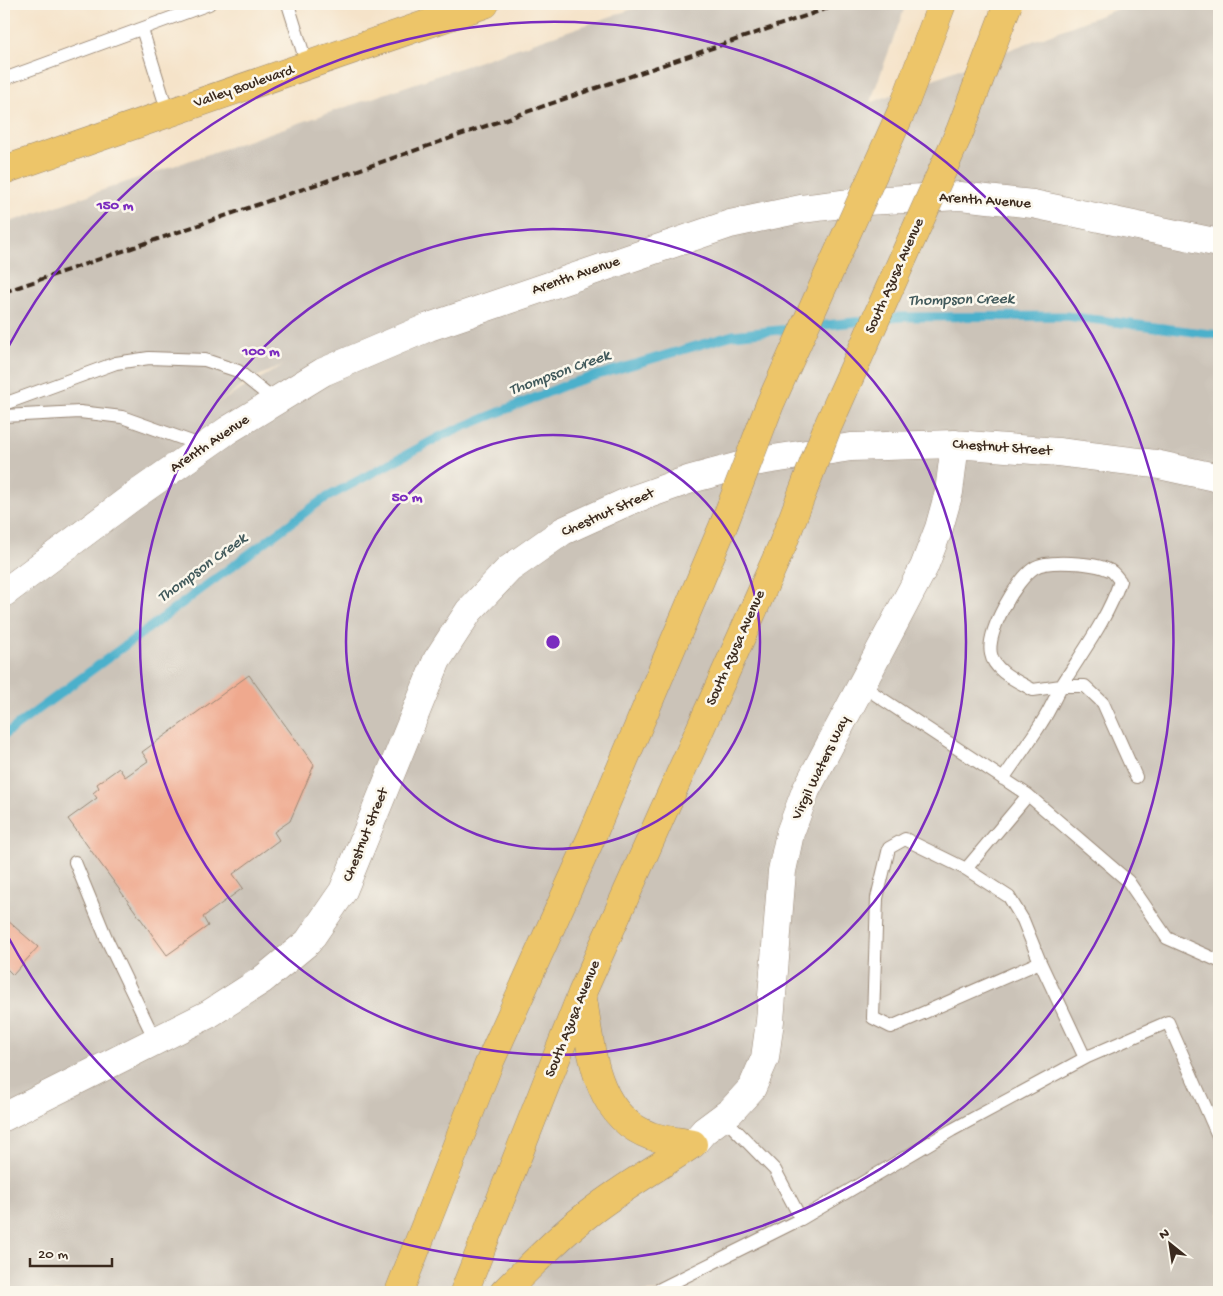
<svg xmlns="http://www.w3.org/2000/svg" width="1223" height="1296" viewBox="0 0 1223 1296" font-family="'Gochi Hand',sans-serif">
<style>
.industrial{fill:#cbc3b8;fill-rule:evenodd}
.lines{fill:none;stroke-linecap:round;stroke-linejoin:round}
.stream{stroke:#4cb0cb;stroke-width:9}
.building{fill:#efa98e}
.service-casing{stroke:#988674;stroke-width:14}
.tertiary-casing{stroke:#988674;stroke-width:29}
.primary-casing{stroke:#988674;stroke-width:29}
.service{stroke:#fff;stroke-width:12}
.tertiary{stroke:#fff;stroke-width:28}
.primary{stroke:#edc569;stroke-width:28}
.rail{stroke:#3b2a1e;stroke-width:4;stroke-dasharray:8 4;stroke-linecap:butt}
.primary-bridge-casing{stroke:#988674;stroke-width:29;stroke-linecap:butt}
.primary-bridge{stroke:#edc569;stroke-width:28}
.ring{fill:none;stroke:#7b2cbf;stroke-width:2.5}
.labels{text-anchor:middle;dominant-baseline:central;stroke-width:5;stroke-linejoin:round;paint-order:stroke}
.street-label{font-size:15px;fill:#3b2a1e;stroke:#fbf7ec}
.water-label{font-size:16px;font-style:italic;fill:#41595b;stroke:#fbf7ec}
.centre{fill:#7b2cbf;stroke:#fbf7ec;stroke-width:2.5}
.ring-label{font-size:15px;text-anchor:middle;font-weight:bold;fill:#7b2cbf;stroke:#fbf7ec;stroke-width:5;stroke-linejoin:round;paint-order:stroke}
</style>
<rect width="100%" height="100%" fill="#fbf7ec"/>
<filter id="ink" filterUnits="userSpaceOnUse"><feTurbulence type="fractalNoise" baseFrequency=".02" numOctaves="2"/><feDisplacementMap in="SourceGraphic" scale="10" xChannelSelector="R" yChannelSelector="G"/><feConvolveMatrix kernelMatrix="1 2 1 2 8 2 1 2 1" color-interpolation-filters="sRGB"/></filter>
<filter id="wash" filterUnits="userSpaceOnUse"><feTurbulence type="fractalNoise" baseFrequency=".0096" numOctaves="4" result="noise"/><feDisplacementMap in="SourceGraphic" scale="20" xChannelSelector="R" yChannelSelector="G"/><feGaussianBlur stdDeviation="1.12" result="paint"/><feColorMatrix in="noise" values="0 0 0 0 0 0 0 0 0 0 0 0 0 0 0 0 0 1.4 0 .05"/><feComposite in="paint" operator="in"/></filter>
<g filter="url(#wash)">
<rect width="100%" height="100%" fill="#f5e3c9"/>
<path class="industrial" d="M647 4H906L870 103 1130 4H1219V1292H4V224ZM285 364 216 404 252 379Z"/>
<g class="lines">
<path class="stream" d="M4 735 322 500 443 435 571 383 733 335 901 317 1066 316 1219 335"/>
</g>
<g id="blocks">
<path class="building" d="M249 675 314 765 290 821 274 832 279 840 233 874 243 888 203 917 208 926 167 955 68 819 97 798 93 793 99 788 97 784 119 768 125 777 148 761 142 752Z
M7 920 38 947 13 975 6 968 4 971V923Z"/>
</g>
</g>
<g filter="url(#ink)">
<use href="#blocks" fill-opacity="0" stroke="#988674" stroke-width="1"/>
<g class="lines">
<defs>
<path id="service" d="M288 4 307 65
M142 29 168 113
M4 79 209 4
M4 404 116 363 149 358 205 360 238 371 275 401
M4 416 80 412 122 417 203 446
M861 685 1028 795 966 869 905 839 889 848 877 898 873 1018 891 1027 1040 962 1085 1058 1168 1022 1219 1138
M1003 779C1016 760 1030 741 1042 722 1050 710 1055 697 1062 685 1083 651 1108 618 1120 581 1117 577 1113 571 1109 570 1095 563 1047 559 1034 568 1016 580 986 632 991 654 994 672 1020 682 1033 690L1061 686H1085L1103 703 1136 777
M1028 795 1128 881 1167 938 1219 961
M75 862 107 940 156 1042
M966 869 1009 897 1023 920 1040 962
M801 1219 952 1130 1091 1055
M654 1292 801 1219 775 1170 723 1117"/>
<path id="tertiary" d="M4 593 131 498 228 430 323 372 429 327 730 224 801 209 867 201 960 196 1033 204 1219 243
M4 1117 209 1014 262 980 308 942 343 891 437 660 469 611 509 569 563 531 629 501 691 479 754 462 851 447 955 444 1058 452 1155 464 1219 478
M693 1144 704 1131 731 1111 752 1088 765 1058 770 1021 782 871 790 833 806 790 924 567 939 528 949 492 955 444"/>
<path id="primary" d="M4 170 485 4
M582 993C591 1044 592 1115 651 1136 664 1140 679 1141 693 1144
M399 1292 488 1066 592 836 724 524
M464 1292 582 993 782 546
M504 1292C530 1267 554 1241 582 1219 617 1190 656 1169 693 1144"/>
</defs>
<use href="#service" class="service-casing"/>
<use href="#tertiary" class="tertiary-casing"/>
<use href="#primary" class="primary-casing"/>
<use href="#service" class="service"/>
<use href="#tertiary" class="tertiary"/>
<use href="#primary" class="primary"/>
<path class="rail" d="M4 292 840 4"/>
<defs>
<path id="primary-bridge" d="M724 524 770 404 903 108 942 4
M782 546 827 428 960 131 1008 4"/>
</defs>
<use href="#primary-bridge" class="primary-bridge-casing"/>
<use href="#primary-bridge" class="primary-bridge"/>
</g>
</g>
<g class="ring">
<circle cx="553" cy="642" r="207"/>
<circle cx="553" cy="642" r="413"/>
<path d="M6 351A620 620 0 1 1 6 933"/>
</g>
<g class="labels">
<g class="street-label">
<text transform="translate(244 87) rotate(-19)">Valley Boulevard</text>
<text transform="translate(985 201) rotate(4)">Arenth Avenue</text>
<text transform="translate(576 276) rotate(-19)">Arenth Avenue</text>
<text transform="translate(895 276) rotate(-66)">South Azusa Avenue</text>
<text transform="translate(210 444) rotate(-34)">Arenth Avenue</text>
<text transform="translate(1002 448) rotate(4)">Chestnut Street</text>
<text transform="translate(608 513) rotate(-24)">Chestnut Street</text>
<text transform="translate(736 648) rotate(-66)">South Azusa Avenue</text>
<text transform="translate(821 768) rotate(-64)">Virgil Waters Way</text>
<text transform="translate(366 835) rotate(-68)">Chestnut Street</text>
<text transform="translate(573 1019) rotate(-68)">South Azusa Avenue</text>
</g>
<g class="water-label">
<text transform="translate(961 301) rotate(-1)">Thompson Creek</text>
<text transform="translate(560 374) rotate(-20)">Thompson Creek</text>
<text transform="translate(203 569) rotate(-36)">Thompson Creek</text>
</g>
</g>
<circle cx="553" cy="642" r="8" class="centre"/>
<g class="ring-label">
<text x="115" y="209">150 m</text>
<text x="261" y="355">100 m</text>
<text x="407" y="501">50 m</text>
</g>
<rect width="1223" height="1296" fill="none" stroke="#fbf7ec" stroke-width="20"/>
<g transform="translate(1170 1244) rotate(330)" stroke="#fbf7ec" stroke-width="4" paint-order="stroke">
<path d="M0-4L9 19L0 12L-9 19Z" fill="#3b2a1e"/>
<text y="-8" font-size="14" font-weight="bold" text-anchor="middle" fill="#3b2a1e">N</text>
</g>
<path d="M30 1258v8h82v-8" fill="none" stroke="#3b2a1e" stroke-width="2.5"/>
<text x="38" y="1258" font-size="15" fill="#3b2a1e" stroke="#fbf7ec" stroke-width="4" paint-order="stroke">20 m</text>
</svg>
